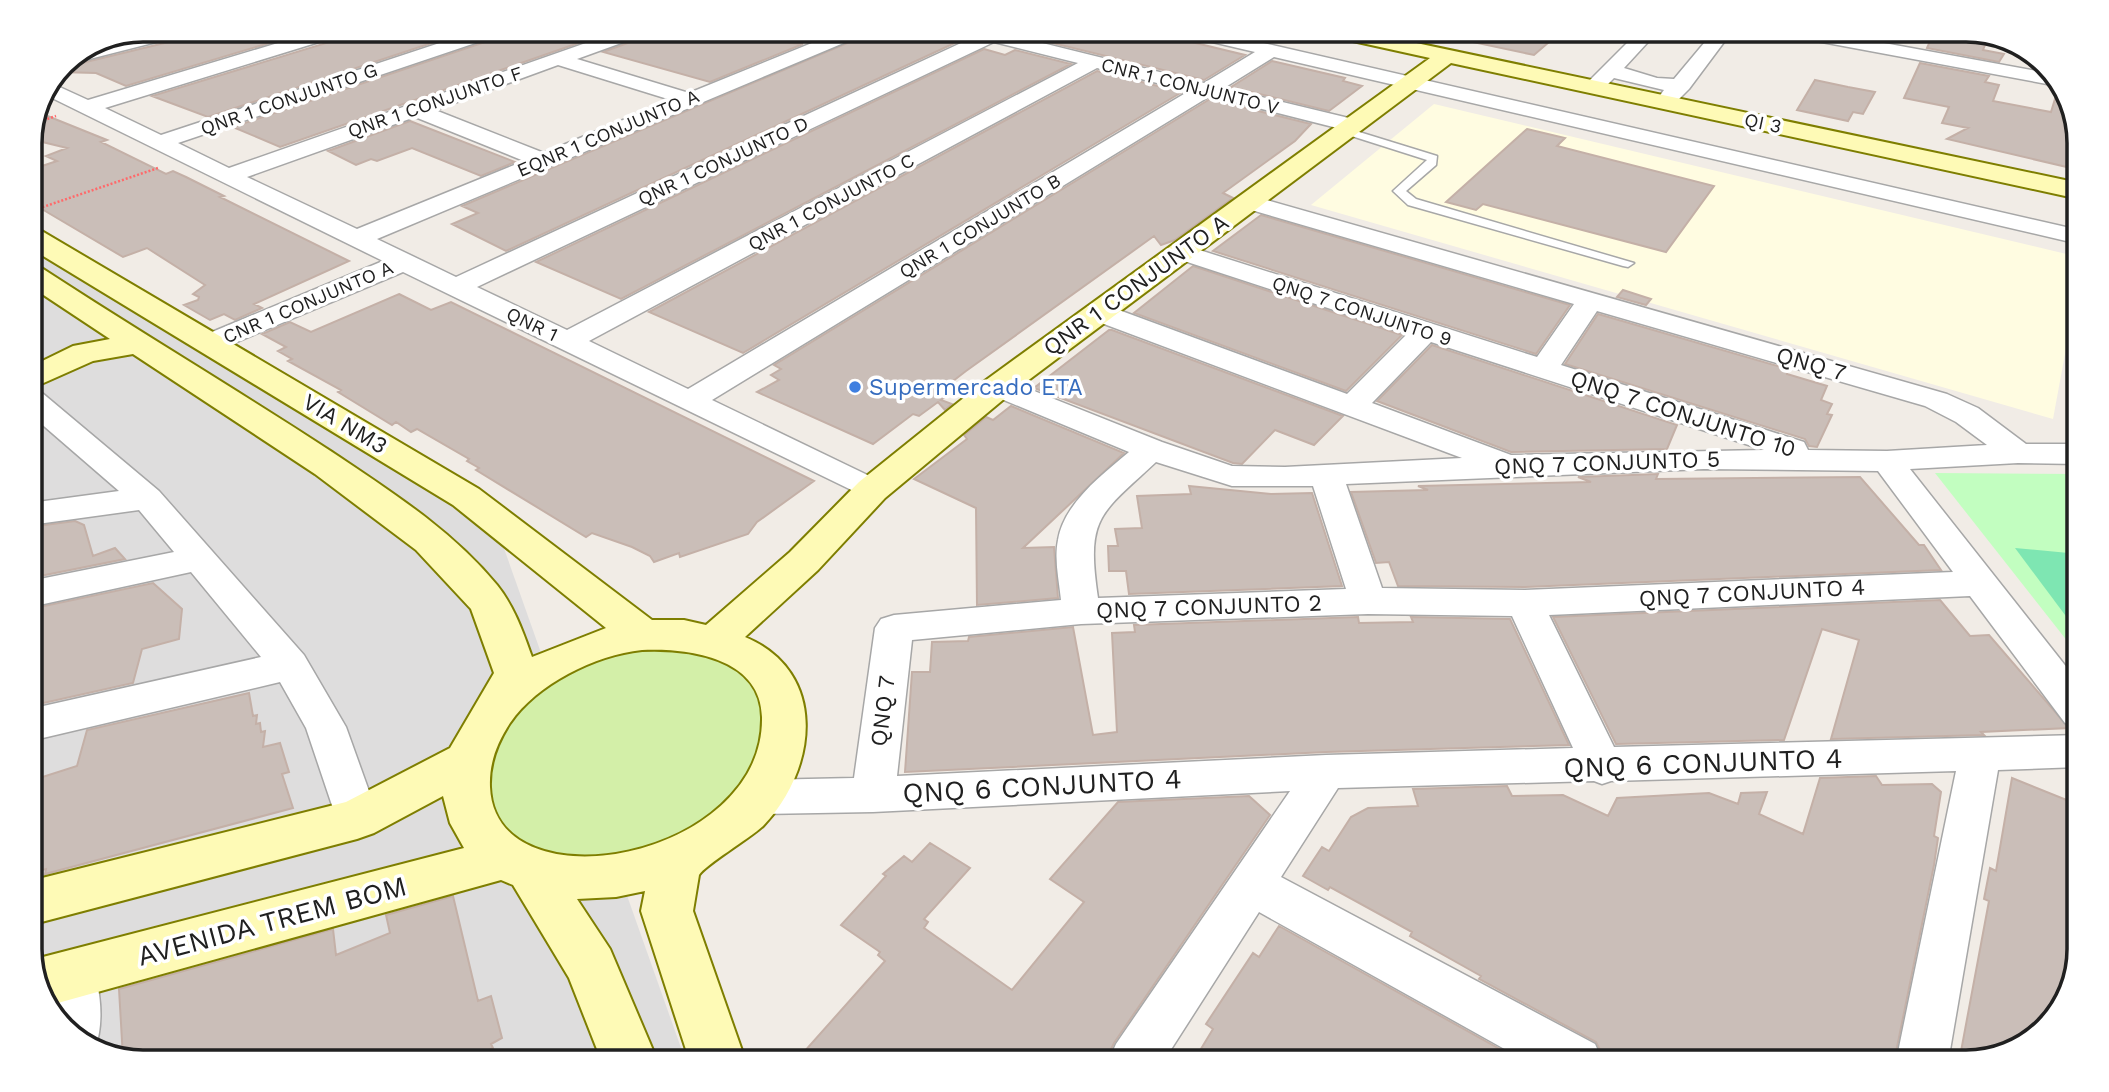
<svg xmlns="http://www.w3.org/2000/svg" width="2109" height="1092" viewBox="0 0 2109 1092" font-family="'Work Sans',sans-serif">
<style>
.residential{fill:#dedddd}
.education{fill:#fffce1}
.grass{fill:#d3efa8}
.park{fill:#c2fec0}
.pitch{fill:#7ee6b2}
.building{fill:#cabeb8;stroke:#c4b0a7;stroke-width:2}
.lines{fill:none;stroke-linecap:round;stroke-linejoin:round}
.lane-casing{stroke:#a7a7a7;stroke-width:3}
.street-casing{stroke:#a7a7a7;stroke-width:3}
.secondary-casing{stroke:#7e7e00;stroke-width:4}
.path{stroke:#ff696a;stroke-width:2.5;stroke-dasharray:2 2;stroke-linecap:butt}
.lane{fill:#fff;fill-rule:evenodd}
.street{fill:#fff;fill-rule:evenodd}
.secondary{fill:#fefab6;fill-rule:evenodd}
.shop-dot{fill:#3f7fe0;stroke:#fff;stroke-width:2.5}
.labels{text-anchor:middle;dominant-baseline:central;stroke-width:7;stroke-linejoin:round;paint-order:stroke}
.far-street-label{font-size:19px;fill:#202020;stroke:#fff}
.street-label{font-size:23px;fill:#202020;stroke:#fff}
.shop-label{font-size:23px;fill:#366cbe;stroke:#fff;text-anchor:start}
.near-street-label{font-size:28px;fill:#202020;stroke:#fff}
.rim{fill:none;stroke:#202020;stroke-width:3.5}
</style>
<rect width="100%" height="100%" fill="#f1ece6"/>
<path class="residential" d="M30 245 495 523 686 1062H143L92 1050 49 1012 30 957Z"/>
<path class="education" d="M1434 104 2079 257V278L2053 419 1311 205Z"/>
<path class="grass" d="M634 636 762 667 780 755 656 867 514 853 468 760 493 714Z"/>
<path class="park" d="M1935 473 2079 474V656Z"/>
<path class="pitch" d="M2015 548 2079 554V631H2077Z"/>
<path class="building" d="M194 30H313L126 86 96 73 59 72 61 68 189 37Z
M351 30H471L208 117 152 96 346 37Z
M508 30H616L280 147 233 127 503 36Z
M652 30H742L790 43 803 44 710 82 603 52 647 36Z
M878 30H910L957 42 506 251 452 224 478 213 462 206Z
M1055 30H1142L1245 55 1204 80 1036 39Z
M1469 30H1563L1534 55 1468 41Z
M1935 30H1966L1989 35 1983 50 2004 54 1999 62 1927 48Z
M984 49 1005 55 1015 50 1071 64 621 299 536 262Z
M1272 61 1345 78 1343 81 1362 86 1329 111 1231 87Z
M1920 63 1989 76 1985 82 1999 85 1993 101 2051 112 2058 89H2063L2079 136V165L2072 163 2071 168 1947 139 1968 128 1942 123 1949 107 1904 98Z
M1097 71 1182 92 743 353 649 312Z
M1815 80 1848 87 1875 92 1863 114 1853 112 1848 121 1797 110Z
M1210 99 1311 124 1295 141 1223 193 1233 198 1175 240 1161 245 1154 236 966 371 944 388 952 392 941 400 952 404 945 410 938 402 919 416 913 414 873 444 757 392 779 380 771 375 781 369 774 365Z
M40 113 107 140 101 142 166 174 173 171 186 177 224 196 220 197 349 261 254 304 262 308 235 320 224 314 210 320 184 305 198 300 199 297 193 294 205 285 147 248 123 257 30 202V170L57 161 46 156 67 148 30 139Z
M410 121 515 162 481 176 412 148 377 161 371 159 356 165 328 151Z
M1527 129 1565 138 1557 146 1714 186 1666 252 1483 204 1476 210 1446 202Z
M1261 215 1570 305 1536 354 1213 251Z
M1193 266 1402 335 1346 391 1134 313Z
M1623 290 1651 299 1646 305 1617 297Z
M399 294 431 310 451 302 814 481 757 522 748 534 680 557 679 553 654 562 650 556 632 547 592 533 586 537 476 470 479 468 467 461 469 459 417 429 411 432 396 422 392 425 338 392 341 390 288 361 292 359 278 351 286 347 262 334 290 322 311 332Z
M1598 314 1788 369 1787 374 1827 386 1821 400 1832 404 1827 414 1832 415 1817 447 1809 446 1805 439 1565 364Z
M1109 330H1112L1343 416 1314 445 1275 430 1242 464 1233 463 1034 388Z
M1432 345 1677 425 1667 449 1511 452 1377 401Z
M1011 406 1124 453 1023 548 1054 547 1058 598 977 605 976 508 914 479 967 439 964 435 986 417 993 420Z
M1658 474 1656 479 1860 477 1919 545H1924L1941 570 1525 587 1398 586 1389 562 1376 563 1351 492 1428 490 1418 486 1591 482 1578 477Z
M1189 486 1271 494 1312 493 1342 586 1129 594 1126 571H1109L1108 546H1118L1115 529 1142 528 1137 496 1191 494Z
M75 521 84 525 93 556 115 548 125 559 30 578V527Z
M153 583 182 609 179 639 142 649 133 683 30 706V609Z
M1940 600 1970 636 1989 635 2069 728 1981 732 1984 735 1831 739 1859 640 1822 629 1784 740 1616 744 1553 617Z
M1358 617 1359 623 1413 622 1411 617 1510 619 1569 745 1326 752 905 772 912 672H930L932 642 968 641 969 637 1073 627 1093 735 1117 732 1112 633 1135 632 1134 625Z
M249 693 253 716 257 715 256 724 260 723 261 732 265 731 263 747 280 743 289 772 282 774 293 808 45 874 46 869 30 873V781L77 766 87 730Z
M1876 776 1882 785 1932 784 1941 792 1934 836 1938 838 1934 865 1894 1062H1606L1596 1042 1479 979 1481 976 1410 936 1412 932 1330 887 1328 890 1303 876 1322 847 1329 851 1351 817 1368 808 1418 806 1413 789 1507 786 1512 796 1563 795 1608 816 1617 798 1709 793 1738 804 1741 793 1767 792 1759 814 1803 834 1820 778Z
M2012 778 2079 805V949L2067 1000 2029 1043 1959 1062 1989 901 1984 899 1990 868 1996 871Z
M1249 796 1270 815 1114 1043 1105 1062H795L885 961 878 955 880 952 841 925 886 876 883 874 904 856 912 862 930 843 970 868 924 919 928 922 924 928 1012 990 1084 902 1050 879 1118 802Z
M453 896 478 1001 491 996 502 1038 491 1044 493 1048 466 1062H143L123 1058 119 989 333 929 336 955 390 933 386 915Z
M1279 926 1523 1062H1193L1213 1029 1206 1024 1253 953 1259 957Z"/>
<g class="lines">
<defs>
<path id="lane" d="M1343 127 1437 156 1436 165 1406 191 1416 199 1634 263 1628 267 1623 266 1408 205 1393 191 1427 160 1339 132V128Z"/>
<path id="street" d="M162 30H191L188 34 62 66 109 44Z
M321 30H348L345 34 105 108 161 135 479 30H505L502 34 178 143 229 168 623 30H649L646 34 577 59 689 93 844 30H868L865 34 377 239 456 277 974 37 963 34 960 30H990L1204 83 1255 52 1178 34 1175 30H1207L2079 230V244L1274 57 1224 88 1357 120 1360 125 1357 130 1349 131 1210 96 712 400 884 483 889 490 884 497 872 500 403 272 220 349 210 352 200 349 196 343 200 337 383 261 48 96 53 84 88 100ZM994 42 1078 63 567 330 477 287ZM558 65 671 100 544 153 435 110ZM1097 68 1189 91 688 389 589 341ZM415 117 524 161 357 229 247 177Z
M1640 30H1659L1624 68 1657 78 1674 79 1715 30H1733L1689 89 1672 106H1658L1655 102 1664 90 1614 78 1601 91H1587L1584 87 1587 83Z
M1775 30H1813L2053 74 2063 87 1784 35Z
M1249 195 1947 394 1978 408 2026 444H2079V464L2018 463 1910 469 2079 683V727L2065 723 1970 596 1549 615 1614 747 2079 735V767L1998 770 1948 1062H1896L1956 771 1611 781 1602 784 1594 781 1338 788 1281 877 1595 1044 1603 1062H1528L1259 912 1163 1062H1108L1116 1044 1290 791 873 812 757 814 742 809 735 797 742 785 757 780 854 778 875 628 881 619 894 615 1061 600C1059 580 1054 559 1058 540 1064 503 1103 474 1129 452L987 393 983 387 987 381 998 378 1009 381 1162 442 1232 466 1285 467 1462 458 1088 318 1084 312 1088 306H1108L1347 394 1407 334 1172 257 1168 252 1172 247H1190L1537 357 1574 304 1241 207 1237 202 1241 197ZM1597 311 1925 406 1956 422 1987 445 1887 451 1808 450 1804 442 1561 365ZM1431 342 1764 450 1511 455 1372 403ZM1156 462 1232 486H1313L1346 589 1098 598C1086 517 1099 515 1156 462ZM1704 469 1878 471 1953 572 1525 590 1382 588 1346 484ZM1368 614 1512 616 1573 748 1326 755 897 776 912 640 1081 624Z
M30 389 41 392 159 491 304 655 346 727 379 819 373 832 357 837 341 832 306 728 280 682 30 741V709L261 657 191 572 30 607V581L174 552 139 510 30 525V503L119 491 30 414Z
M72 953 89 959C101 985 105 1024 94 1051L49 1012 48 975 55 959Z"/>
<path id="secondary" d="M1318 30H1355L2079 183V199L1451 63 1010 394 885 498 818 570 745 637C829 672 817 770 763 826 749 839 705 865 699 875L693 911 746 1062H690L641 911 645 891 616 897 577 899 610 949 658 1062H602L569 978 513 885 501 880 47 1006 31 961 39 958 464 848 450 823 443 796 374 833 357 839 30 925V881L346 802 450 748 494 673 471 609 416 550 315 474 133 354 93 361 30 389V367L73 346 110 339 30 286V264L40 267C136 330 236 389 332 452 390 491 452 530 497 585 514 606 523 632 532 657L606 628 453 505 30 248V228L40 230 479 489 652 620H684L706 625 790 552 859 482 986 380 1430 58 1321 34ZM642 650C687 648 761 657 762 717 765 859 495 910 490 787 489 763 497 743 510 723 537 684 595 655 642 650Z"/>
</defs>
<use href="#lane" class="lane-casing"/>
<use href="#street" class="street-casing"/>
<use href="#secondary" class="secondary-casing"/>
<path class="path" d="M36 123 56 116
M31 211 158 168"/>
<use href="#lane" class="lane"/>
<use href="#street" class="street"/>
<use href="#secondary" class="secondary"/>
</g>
<circle class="shop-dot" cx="855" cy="387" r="7"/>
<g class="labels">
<g class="far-street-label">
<text transform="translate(1190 86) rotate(14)">CNR 1 CONJUNTO V</text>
<text transform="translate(289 99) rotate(-19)">QNR 1 CONJUNTO G</text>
<text transform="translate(435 102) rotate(-19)">QNR 1 CONJUNTO F</text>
<text transform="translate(1763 123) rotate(12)">QI 3</text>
<text transform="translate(608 133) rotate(-23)">EQNR 1 CONJUNTO A</text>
<text transform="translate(723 161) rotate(-25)">QNR 1 CONJUNTO D</text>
<text transform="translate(831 202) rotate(-28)">QNR 1 CONJUNTO C</text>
<text transform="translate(980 226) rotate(-31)">QNR 1 CONJUNTO B</text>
<text transform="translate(308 302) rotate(-23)">CNR 1 CONJUNTO A</text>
<text transform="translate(1362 311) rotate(18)">QNQ 7 CONJUNTO 9</text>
<text transform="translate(532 324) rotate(26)">QNR 1</text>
</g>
<g class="street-label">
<text transform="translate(1136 285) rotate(-36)">QNR 1 CONJUNTO A</text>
<text transform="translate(1811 364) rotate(16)">QNQ 7</text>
<text transform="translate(1683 414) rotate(18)">QNQ 7 CONJUNTO 10</text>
<text transform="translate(345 424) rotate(31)">VIA NM3</text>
<text transform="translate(1607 463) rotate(-2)">QNQ 7 CONJUNTO 5</text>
<text transform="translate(1752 593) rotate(-3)">QNQ 7 CONJUNTO 4</text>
<text transform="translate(1209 607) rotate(-2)">QNQ 7 CONJUNTO 2</text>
<text transform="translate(883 711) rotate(-83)">QNQ 7</text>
</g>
<g class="shop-label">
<text x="869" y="387">Supermercado ETA</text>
</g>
<g class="near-street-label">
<text transform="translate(1703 763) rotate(-2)">QNQ 6 CONJUNTO 4</text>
<text transform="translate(1042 786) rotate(-3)">QNQ 6 CONJUNTO 4</text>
<text transform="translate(272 921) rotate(-15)">AVENIDA TREM BOM</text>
</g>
</g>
<path d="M0 0H2109V1092H0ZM143 42H1966A101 101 0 0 1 2067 143V949A101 101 0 0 1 1966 1050H143A101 101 0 0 1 42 949V143A101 101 0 0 1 143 42Z" fill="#fff" fill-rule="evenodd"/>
<path class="rim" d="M143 42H1966A101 101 0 0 1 2067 143V949A101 101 0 0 1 1966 1050H143A101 101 0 0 1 42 949V143A101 101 0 0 1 143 42Z"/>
</svg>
